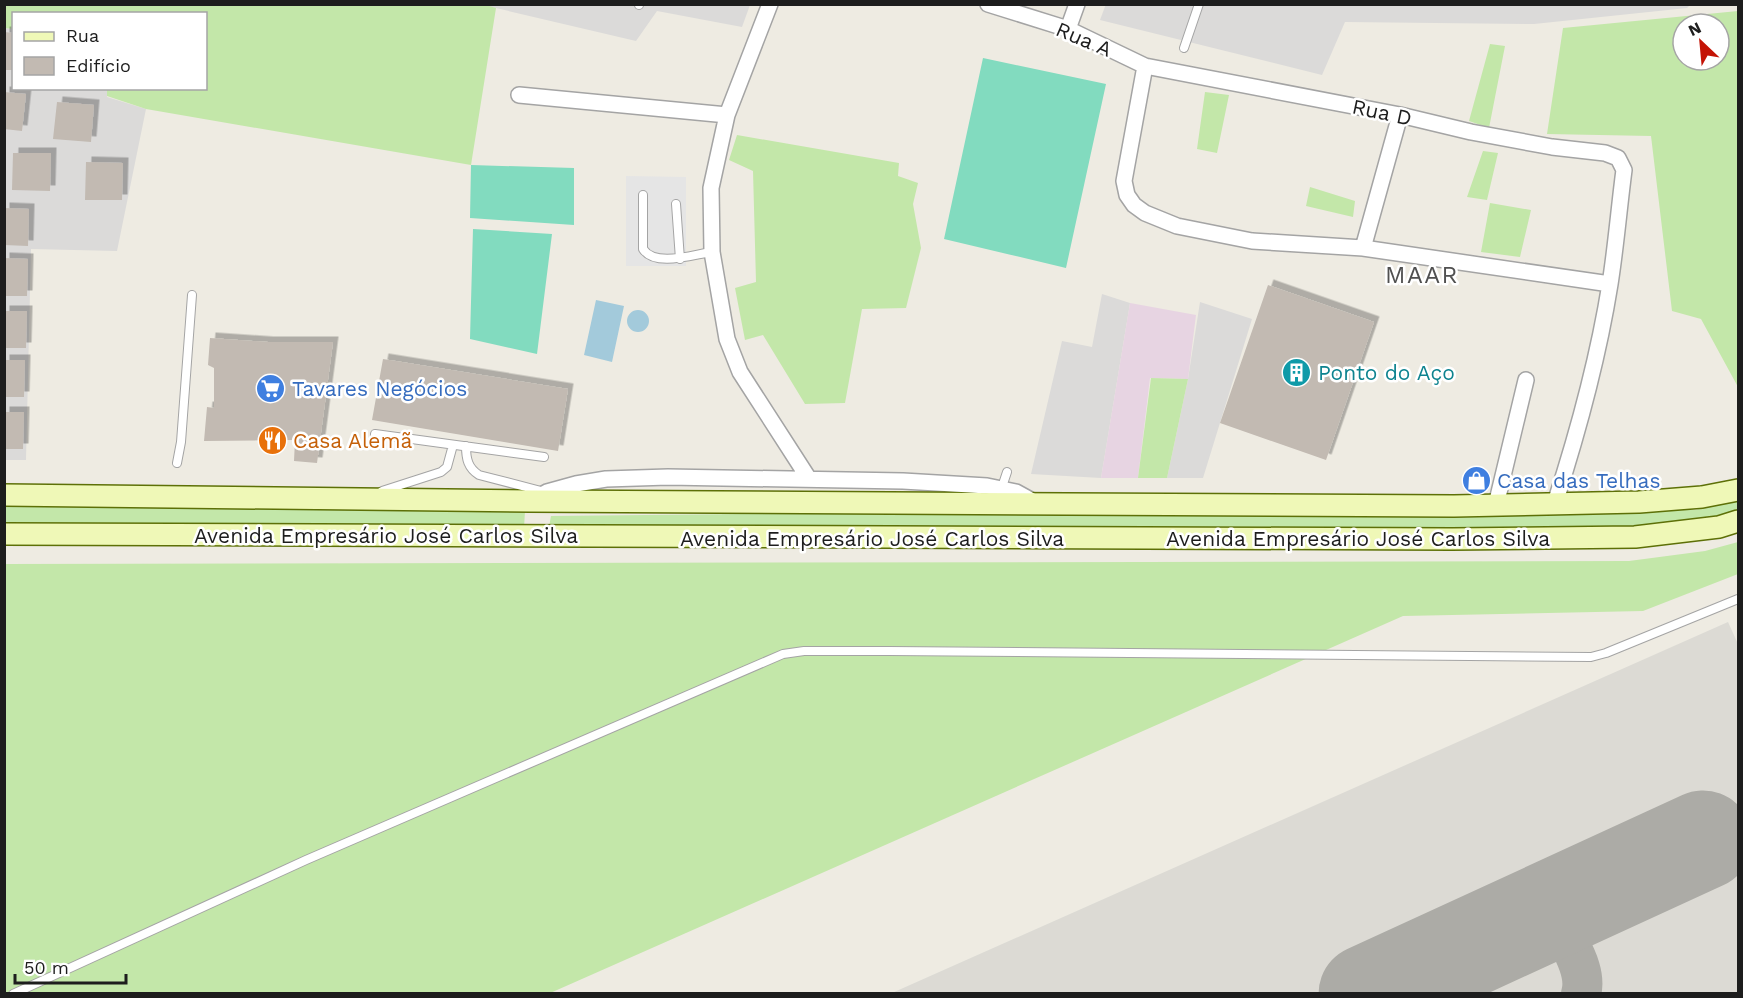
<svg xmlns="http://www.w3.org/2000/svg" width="1743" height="998" viewBox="0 0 1743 998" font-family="'Work Sans',sans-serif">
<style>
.residential{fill:#dbdad9}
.industrial{fill:#e7d4e2}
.airport{fill:#dcdad4}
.grass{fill:#c3e7a9;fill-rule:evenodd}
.pitch{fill:#82dbbf}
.parking{fill:#e5e5e5}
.water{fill:#a3cadb}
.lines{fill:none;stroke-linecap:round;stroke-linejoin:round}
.taxiway{stroke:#acaba6;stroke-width:40}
.runway{stroke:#acaba6;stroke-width:99}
.building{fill:#c2bab2;filter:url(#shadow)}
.service-casing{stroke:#a4a4a4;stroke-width:10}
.minor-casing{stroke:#a4a4a4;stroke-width:18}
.secondary-casing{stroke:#5d7007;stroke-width:24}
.service{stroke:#fff;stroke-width:8}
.minor{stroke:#fff;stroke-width:15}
.secondary{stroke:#eff8b7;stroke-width:21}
.labels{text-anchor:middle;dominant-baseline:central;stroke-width:5;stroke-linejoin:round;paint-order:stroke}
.street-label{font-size:21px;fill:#1d1d1d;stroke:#fff}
.culture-label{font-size:21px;fill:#0d838f;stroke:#fff;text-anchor:start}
.shop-label{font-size:21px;fill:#366cbe;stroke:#fff;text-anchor:start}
.food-label{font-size:21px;fill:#c56008;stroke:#fff;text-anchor:start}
.quarter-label{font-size:24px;letter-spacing:1.5px;fill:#505050;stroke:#fff}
</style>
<defs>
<filter id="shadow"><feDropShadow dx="5.5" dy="-5.5" stdDeviation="0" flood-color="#0004"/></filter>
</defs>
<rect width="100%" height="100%" fill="#eeebe2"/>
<path class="residential" d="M1106 4 1690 5 1687 8 1534 24 1345 22 1322 75 1100 20Z
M483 5H750L742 27 657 11 636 41Z
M4 28 13 29 14 88 107 89V97L146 109 117 251 31 249 26 460H4Z
M1102 294 1130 303 1101 478 1031 474 1062 341 1092 347Z
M1200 302 1252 319 1203 478H1167L1188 379Z"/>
<path class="industrial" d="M1130 303 1196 315 1188 379 1150 378 1138 478H1101Z"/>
<path class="airport" d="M1728 622 1738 644V993H892Z"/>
<path class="grass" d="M5 4H483L496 8 471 165 146 109 107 96V89L206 88V14H14L13 29 5 28Z
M1738 11V387L1701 319 1672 311 1651 136 1547 134 1563 28ZM1683 24H1719V60H1683Z
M1490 44 1505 46 1489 128 1469 121Z
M1205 92 1229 95 1217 153 1197 149Z
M737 135 899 163 898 176 918 183 913 204 921 248 906 308 862 309 845 403 805 404 763 335 745 340 735 288 756 282 753 171 729 160Z
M1483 151 1498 153 1487 200 1467 197Z
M1310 187 1355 201 1353 217 1306 206Z
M1490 203 1531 210 1520 257 1481 252Z
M1151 378 1188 379 1167 478H1138Z
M1738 496V512L1714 521 1544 531 549 527 551 516 1040 511 1696 510Z
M5 506 525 511 524 528 5 523Z
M1738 542V574L1643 611 1403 616 548 994 5 993 4 564 1629 561 1705 551Z"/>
<path class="pitch" d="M983 58 1106 84 1066 268 944 239Z
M471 165 574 168V225L470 218Z
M473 229 552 234 537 354 470 339Z"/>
<path class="parking" d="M626 176 686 177V266H626Z"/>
<path class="water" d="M596 300 624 306 612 362 584 355Z
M627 321a11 11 0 1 1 22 0a11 11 0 1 1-22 0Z"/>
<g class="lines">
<path class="taxiway" d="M1502 931H1538L1569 943C1577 958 1586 977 1581 994"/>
<path class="runway" d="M1368 994 1703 840"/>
</g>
<path class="building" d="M4 32 14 33V70H4Z
M4 92 26 94 22 131 4 129Z
M57 102 94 105 91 142 53 139Z
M13 153H51L50 191 12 190Z
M86 162 123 163 122 200H85Z
M4 208 29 209 28 246 4 245Z
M4 258 28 259 27 296H4Z
M1268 285 1374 322 1326 460 1220 423Z
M4 311H27L26 348H4Z
M210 338 268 342H333L317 463 294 461 295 440 204 441 207 407 214 408V368L208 365Z
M383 359 568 389 558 451 372 420Z
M4 360H25L24 397H4Z
M4 412H24L23 449H4Z"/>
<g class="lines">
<defs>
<path id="service" d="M639 5V4
M1184 48 1199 4
M643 195V249C655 268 695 254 712 252
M676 204 680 259
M375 434 544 457
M466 446C466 459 468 468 479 475L545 492
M177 463 181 442 192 295
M1002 487 1007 472
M382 491 441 472 447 467 453 445
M13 994 306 860 783 654 804 651H889L1591 657 1606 653 1738 599"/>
<path id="minor" d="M770 4 727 115 711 188 712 252 727 339 740 372 809 479
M988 4 1068 29 1145 66 1400 115 1471 132 1552 147 1605 153 1618 158 1624 170C1619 208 1616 246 1610 284 1598 359 1578 432 1555 503
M1068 29 1077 4
M1145 66 1124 181 1127 195 1134 205 1145 213 1177 226 1252 241 1363 248 1610 284
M519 95 727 115
M1363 248 1400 115
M536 498 547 492 576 484 606 479 668 477 903 481 987 486 1016 492 1036 503
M1496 505 1526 380"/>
<path id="secondary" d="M4 495 530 501 1454 506 1639 502 1702 497 1738 490
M4 534 1452 539 1635 537 1719 527 1738 521"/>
</defs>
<use href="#service" class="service-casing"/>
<use href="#minor" class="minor-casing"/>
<use href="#secondary" class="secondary-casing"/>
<use href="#service" class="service"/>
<use href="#minor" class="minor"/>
<use href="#secondary" class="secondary"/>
</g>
<defs>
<symbol id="building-disc" viewBox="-11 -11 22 22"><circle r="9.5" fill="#0f9aa8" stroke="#fff"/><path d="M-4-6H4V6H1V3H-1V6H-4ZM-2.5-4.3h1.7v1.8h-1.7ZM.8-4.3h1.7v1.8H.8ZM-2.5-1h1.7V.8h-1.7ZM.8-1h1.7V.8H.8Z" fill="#fff"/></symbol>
<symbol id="supermarket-disc" viewBox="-11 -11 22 22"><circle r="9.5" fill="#3f7fe0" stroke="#fff"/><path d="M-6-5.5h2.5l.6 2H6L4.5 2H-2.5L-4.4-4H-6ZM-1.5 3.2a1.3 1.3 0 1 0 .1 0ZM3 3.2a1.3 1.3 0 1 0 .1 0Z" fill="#fff"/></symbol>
<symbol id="restaurant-disc" viewBox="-11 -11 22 22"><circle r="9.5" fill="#e8710a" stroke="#fff"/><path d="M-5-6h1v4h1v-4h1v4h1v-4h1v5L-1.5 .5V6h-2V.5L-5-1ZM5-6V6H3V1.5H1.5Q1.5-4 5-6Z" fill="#fff"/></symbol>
<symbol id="shop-disc" viewBox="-11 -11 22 22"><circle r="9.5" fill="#3f7fe0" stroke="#fff"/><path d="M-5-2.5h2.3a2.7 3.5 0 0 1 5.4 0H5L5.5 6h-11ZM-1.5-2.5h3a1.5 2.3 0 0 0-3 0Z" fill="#fff"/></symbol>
</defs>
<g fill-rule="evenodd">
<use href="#building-disc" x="1280" y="356" width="33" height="33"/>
<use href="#supermarket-disc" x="254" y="372" width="33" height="33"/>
<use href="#restaurant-disc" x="256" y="424" width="33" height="33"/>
<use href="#shop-disc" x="1460" y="464" width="33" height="33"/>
</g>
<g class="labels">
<g class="street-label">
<text transform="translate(1084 39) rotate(23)">Rua A</text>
<text transform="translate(1382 112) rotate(12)">Rua D</text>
<text x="386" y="535">Avenida Empresário José Carlos Silva</text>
<text x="872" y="538">Avenida Empresário José Carlos Silva</text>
<text x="1358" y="538">Avenida Empresário José Carlos Silva</text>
</g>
<g class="culture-label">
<text x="1318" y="372">Ponto do Aço</text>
</g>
<g class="shop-label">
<text x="292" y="388">Tavares Negócios</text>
<text x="1497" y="480">Casa das Telhas</text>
</g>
<g class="food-label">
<text x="293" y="440">Casa Alemã</text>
</g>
<g class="quarter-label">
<text x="1422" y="275">MAAR</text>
</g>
</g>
<rect width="1743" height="998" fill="none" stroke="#1d1d1d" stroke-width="12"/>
<rect x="12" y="12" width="195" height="78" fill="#ffffff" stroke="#a5a5a5" stroke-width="1.5"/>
<rect x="24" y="32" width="30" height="9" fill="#eff8b7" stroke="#a5a5a5" stroke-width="1.5"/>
<text x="66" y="42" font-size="18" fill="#1d1d1d">Rua</text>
<rect x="24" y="57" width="30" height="18" fill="#c2bab2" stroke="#a5a5a5" stroke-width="1.5"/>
<text x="66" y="72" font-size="18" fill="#1d1d1d">Edifício</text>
<g transform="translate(1701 42) rotate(334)"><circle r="28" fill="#ffffff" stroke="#a5a5a5" stroke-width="1.5"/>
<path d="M0-4.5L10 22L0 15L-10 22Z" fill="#c41305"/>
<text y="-9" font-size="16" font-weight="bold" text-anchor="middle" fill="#1d1d1d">N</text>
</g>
<path d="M15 974v9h111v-9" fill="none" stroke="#1d1d1d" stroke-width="3"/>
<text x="24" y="974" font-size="18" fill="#1d1d1d" stroke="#ffffff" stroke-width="4.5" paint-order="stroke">50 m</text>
</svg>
